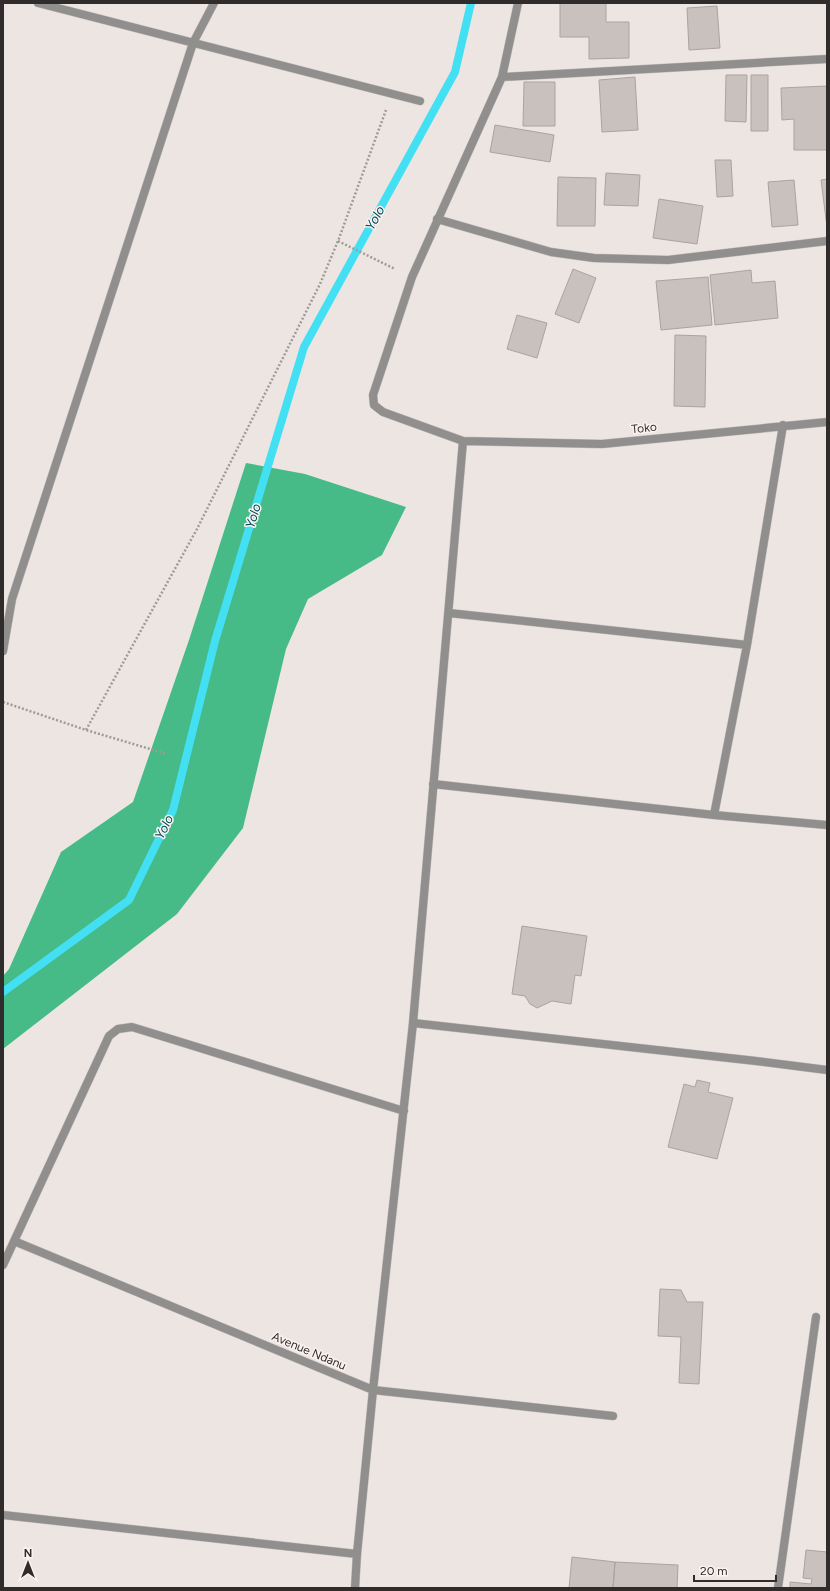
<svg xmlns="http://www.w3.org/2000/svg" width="830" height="1591" viewBox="0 0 830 1591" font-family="Figtree,sans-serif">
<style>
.forest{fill:#46ba87}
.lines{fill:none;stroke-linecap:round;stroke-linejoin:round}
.stream{stroke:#43e0f3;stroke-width:8}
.building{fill:#c8c1bd;stroke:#aaa3a0}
.minor-casing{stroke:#c7c0bd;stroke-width:9}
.path{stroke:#a09a98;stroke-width:2.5;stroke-dasharray:2 2;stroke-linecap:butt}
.minor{stroke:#918f8d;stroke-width:8}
.labels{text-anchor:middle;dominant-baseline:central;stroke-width:3;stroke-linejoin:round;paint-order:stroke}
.street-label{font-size:12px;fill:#2f2c2b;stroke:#faf3f0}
.water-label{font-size:13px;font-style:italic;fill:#014951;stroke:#faf3f0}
</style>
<rect width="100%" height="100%" fill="#ede5e2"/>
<path class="forest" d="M246 463 305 474 406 507 382 555 308 599 286 649 243 828 177 914 3 1049V976L9 969 61 852 133 802 189 640Z"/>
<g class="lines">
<path class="stream" d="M3 992 129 900 173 810 215 641 304 347 455 72 471 3"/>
</g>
<path class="building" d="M560 3H606V22H629V58L589 59V37H560Z
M717 6 720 48 689 50 687 8Z
M726 75H747L746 122 725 121Z
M751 75H768V131H751Z
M635 77 638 130 602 132 599 80Z
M524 82H555V126H523Z
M827 86V150H794V119L782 120 781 88Z
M495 125 554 135 550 162 490 152Z
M715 160H731L733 196 717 197Z
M606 173 640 175 638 206 604 205Z
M558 177 596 178 595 226H557Z
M827 179V227L821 180Z
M794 180 798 225 772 227 768 182Z
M659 199 703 206 697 244 653 238Z
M573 269 596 278 579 323 555 314Z
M751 270 752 283 775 281 778 318 715 325 710 275Z
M708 277 712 325 661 330 656 281Z
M517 315 547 323 537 358 507 349Z
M675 335 706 336 705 407 674 406Z
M522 926 587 936 581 976 575 975 571 1004 552 1001 537 1008 530 1004 525 996 512 994Z
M697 1080 710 1083 708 1092 733 1098 717 1159 668 1147 684 1084 695 1087Z
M660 1289 681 1290 687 1302H703L699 1384 679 1383 681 1337 658 1336Z
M806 1550 827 1552V1588H790V1582L811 1584 812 1579 803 1578Z
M572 1557 615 1562 613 1588H569Z
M615 1562 678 1565 677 1588H613Z"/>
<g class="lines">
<defs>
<path id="minor" d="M38 3 420 101
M518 3 502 77 412 277 373 395 374 405 383 412 463 441 602 444 827 422
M502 77 827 59
M437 219 551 252 594 258 668 260 827 241
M449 613 747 645
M3 651 12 599 193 43 214 3
M433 784 714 815 827 825
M714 815 747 645 783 425
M413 1023 756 1061 827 1070
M14 1241 373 1390 613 1416
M3 1265 109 1036 118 1029 132 1027 404 1111
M3 1515 357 1554
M355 1588 357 1554 373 1390 413 1023 463 441
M778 1588 816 1317"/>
</defs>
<use href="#minor" class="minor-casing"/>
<path class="path" d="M338 241 395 269
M3 702 86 730 167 754
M86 730 197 529 320 284 338 241 386 110"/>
<use href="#minor" class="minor"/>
</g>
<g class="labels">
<g class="street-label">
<text transform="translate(644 428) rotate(-6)">Toko</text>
<text transform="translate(309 1351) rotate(23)">Avenue Ndanu</text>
</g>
<g class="water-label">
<text transform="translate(375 218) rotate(-61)">Yolo</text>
<text transform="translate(253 516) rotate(-73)">Yolo</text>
<text transform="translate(164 827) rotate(-64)">Yolo</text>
</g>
</g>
<rect width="830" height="1591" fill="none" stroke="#2f2c2b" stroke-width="8"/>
<g transform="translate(28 1563)" stroke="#faf3f0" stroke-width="3" paint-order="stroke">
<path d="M0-3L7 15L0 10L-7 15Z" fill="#2f2c2b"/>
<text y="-6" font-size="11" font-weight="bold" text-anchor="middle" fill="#2f2c2b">N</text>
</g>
<path d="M694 1575v6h82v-6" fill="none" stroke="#2f2c2b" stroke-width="2"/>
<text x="700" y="1575" font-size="12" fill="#2f2c2b" stroke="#faf3f0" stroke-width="3" paint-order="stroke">20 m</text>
</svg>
